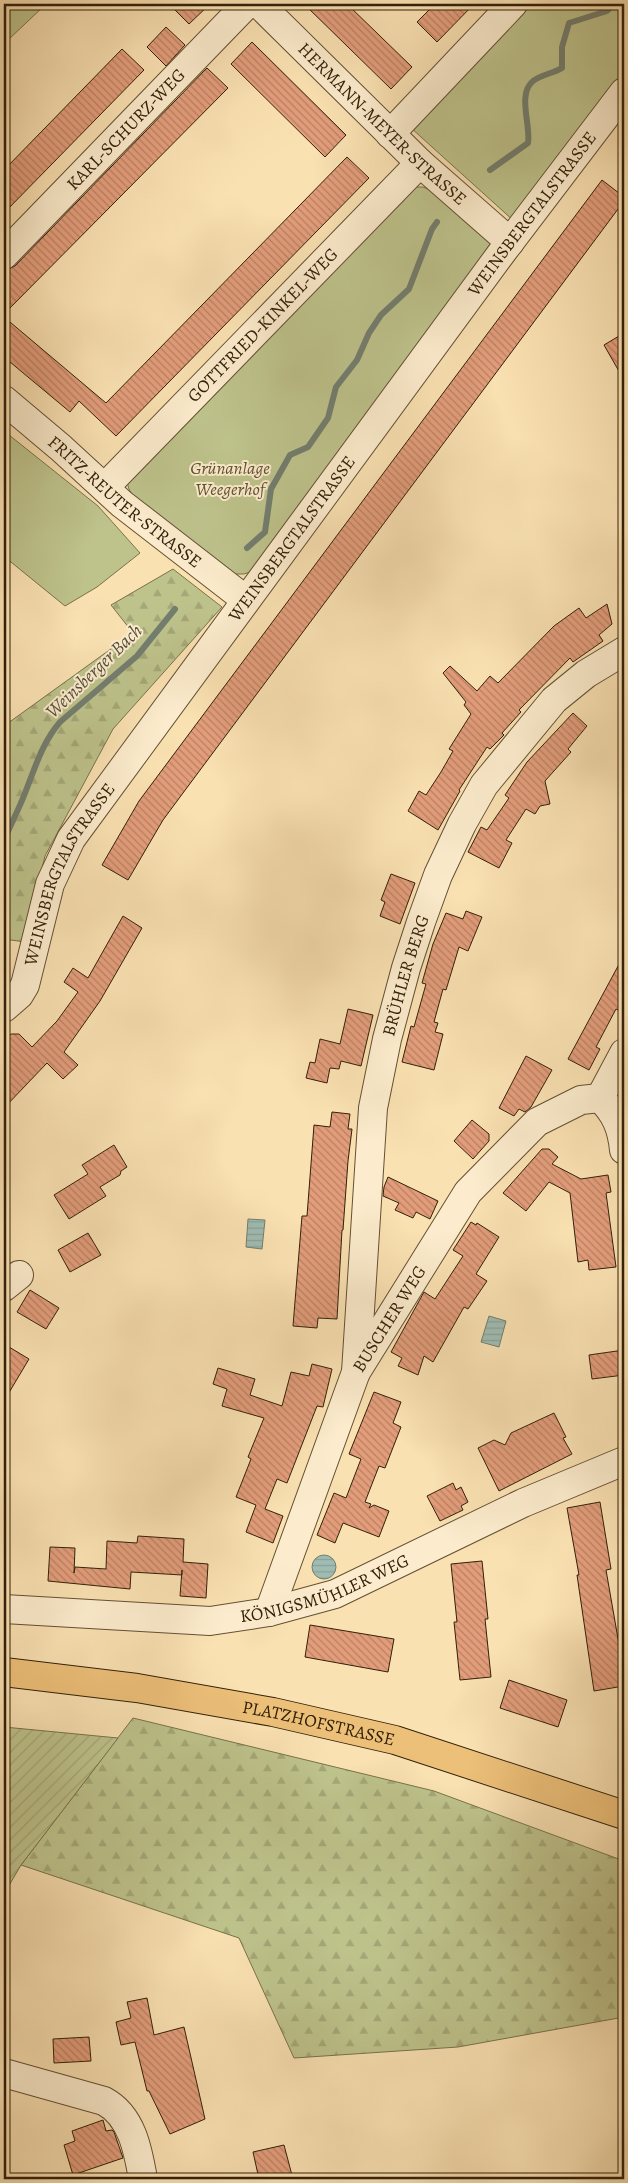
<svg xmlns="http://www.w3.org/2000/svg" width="628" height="2183" viewBox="0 0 628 2183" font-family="Alegreya,serif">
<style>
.green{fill:#bec38c;stroke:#78724b}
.forest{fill:url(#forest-firs);stroke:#78724b}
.garden{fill:url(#garden-furrows);stroke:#78724b}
.water{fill:url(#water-rules);stroke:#737e6f}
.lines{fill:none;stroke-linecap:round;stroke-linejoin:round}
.stream{stroke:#737e6f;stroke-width:6}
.building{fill:url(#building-back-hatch);stroke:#32200a}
.minor-casing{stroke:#645034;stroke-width:30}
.major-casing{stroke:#32200a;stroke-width:30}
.minor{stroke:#fceccd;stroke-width:28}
.major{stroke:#edc079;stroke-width:28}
.labels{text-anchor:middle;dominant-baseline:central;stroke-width:4;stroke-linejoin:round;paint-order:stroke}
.street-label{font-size:18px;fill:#32200a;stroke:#fceccd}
.park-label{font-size:18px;font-style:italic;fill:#5c5131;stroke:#fceccd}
.water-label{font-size:19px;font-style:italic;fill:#534f3c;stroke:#fceccd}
</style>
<defs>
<pattern id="forest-firs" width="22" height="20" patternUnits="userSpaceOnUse" patternTransform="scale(1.25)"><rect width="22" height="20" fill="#bec38c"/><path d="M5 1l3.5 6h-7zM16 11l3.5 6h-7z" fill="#a4a777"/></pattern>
<pattern id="garden-furrows" width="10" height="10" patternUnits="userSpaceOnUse" patternTransform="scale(1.25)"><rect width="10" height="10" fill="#bec38c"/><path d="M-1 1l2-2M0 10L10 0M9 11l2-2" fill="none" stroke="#a4a777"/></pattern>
<pattern id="water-rules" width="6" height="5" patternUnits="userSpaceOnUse" patternTransform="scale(1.25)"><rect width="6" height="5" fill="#9fbcb2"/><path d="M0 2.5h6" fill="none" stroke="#89a198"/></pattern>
<pattern id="building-back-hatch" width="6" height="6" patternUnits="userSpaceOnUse" patternTransform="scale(1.25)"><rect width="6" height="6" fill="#e39d7b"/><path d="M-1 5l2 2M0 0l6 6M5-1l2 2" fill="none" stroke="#b98063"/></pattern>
</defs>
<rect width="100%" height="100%" fill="#fae1b2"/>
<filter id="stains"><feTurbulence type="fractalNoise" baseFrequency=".004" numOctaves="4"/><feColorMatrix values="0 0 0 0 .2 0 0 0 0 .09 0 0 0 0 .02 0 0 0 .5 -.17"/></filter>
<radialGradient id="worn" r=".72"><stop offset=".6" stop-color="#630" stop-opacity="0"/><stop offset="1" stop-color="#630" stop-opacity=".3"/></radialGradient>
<path class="green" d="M4 4H44L45 5 8 40 4 35Z
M529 4H624V78L515 222 410 127Z
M415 187H423L430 190 490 238 493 248 256 570 244 574H232L134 497C127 488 126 483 130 472L355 250 408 192Z
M4 431 98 506 140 553 97 587 65 606 6 558 4 559Z"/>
<path class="forest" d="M173 569 222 607 113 729 45 856 25 942 4 939V726L133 633 111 605Z
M133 1718 434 1791 624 1861V2017L458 2047 294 2058 239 1938 21 1865Z"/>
<path class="garden" d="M4 1727 118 1738 21 1865 4 1894Z"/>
<path class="water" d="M248 1219 265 1220 262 1249 246 1247Z
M489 1316 506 1321 499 1347 481 1342Z
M312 1567a12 12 0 1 1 24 0a12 12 0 1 1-24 0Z"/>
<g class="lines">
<path class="stream" d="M490 170 528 143C531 125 517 94 533 81 540 75 554 73 562 68V47L569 23 607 11 614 4
M247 548 265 532 271 489 290 455 308 447 328 418 336 387 357 360 369 333 381 315 409 289 432 229 437 222
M4 840C11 824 19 809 25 793 35 768 42 743 60 722L137 656 175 609"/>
</g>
<path class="building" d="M169 4H210L189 24Z
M304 4H347L412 67 391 89Z
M435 4H474L437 42 417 22Z
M166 27 185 45 166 66 147 47Z
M252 42 346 135 325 157 231 64Z
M122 49 144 70 4 213V170Z
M207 68 228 88 4 314V271L15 266Z
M347 157 369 178 116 436 79 401 70 412 4 357V317L106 403Z
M602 180 624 197V201L180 797 163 820 128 880 102 865 139 801Z
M624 333V380L604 345Z
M607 604 612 624 599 635 603 641 573 662 570 658 519 710 521 712 502 733 504 735 490 749 487 747 459 790 460 791 438 830 408 811 419 791 426 795 441 772 453 751 449 749 471 714 464 705 466 702 443 673 450 666 477 691 490 676 498 683 554 626 579 608 586 618Z
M573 713 587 726 568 749 571 752 545 781 550 804 540 806 535 814 526 809 506 840 512 843 499 868 468 852 481 827 487 830 509 798 505 795 527 762Z
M391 874 415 883 400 924 380 916 385 902 381 900Z
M466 911 482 917 468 951 459 947 446 990 443 989 434 1022 438 1023 435 1032 443 1034 434 1070 402 1062 411 1026 414 1027 426 984 422 983 433 944 446 913 463 919Z
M123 916 142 928 100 1001 64 1052 78 1065 63 1079 47 1063 4 1108V1041L11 1034H19L32 1047 57 1021 78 992 64 982 73 968 88 978Z
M624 955V1013L616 1009 596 1047 600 1049 589 1070 568 1059Z
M348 1009 373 1015 361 1066 341 1061 339 1069 330 1068 327 1083 306 1078 310 1062 315 1063 320 1039 340 1044Z
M526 1056 552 1070 531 1107 525 1112 519 1109 514 1116 499 1108Z
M332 1112 350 1114 348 1129H352L348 1161 343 1230H342L337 1319 318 1318 317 1328 293 1326 302 1216H307L314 1125 330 1127Z
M472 1120 489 1134V1141L473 1159 454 1141Z
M114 1145 127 1167 121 1171 120 1175 100 1187 106 1196 69 1219 54 1195 88 1174 82 1165Z
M542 1149H549L558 1157 552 1164 581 1179 608 1175 611 1192 606 1193 616 1267 589 1270 588 1260 578 1262 570 1193 549 1182 526 1211 503 1193Z
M388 1177 438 1201 430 1219 416 1212 413 1218 395 1210 399 1203 383 1196 384 1187Z
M471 1222 476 1225 477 1223 499 1237 476 1274 487 1281 468 1309 464 1307 433 1362 424 1356 418 1375 398 1366 402 1358 391 1352 424 1292 435 1299 463 1256 453 1250Z
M88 1233 101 1255 70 1272 58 1250Z
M30 1290 59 1308 46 1329 17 1312Z
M4 1344 29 1359 4 1401Z
M624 1350V1375L592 1379 589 1355Z
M312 1364 332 1369 323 1407 317 1406 287 1483 277 1479 265 1509 283 1516 273 1543 246 1532 256 1505 236 1497 251 1459 248 1457 264 1418 222 1406 227 1389 213 1384 218 1368 255 1379 250 1395 282 1406 291 1372 309 1376Z
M374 1392 401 1402 393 1423 401 1427 385 1468 379 1466 365 1502 371 1504 369 1508 374 1505 389 1511 379 1537 343 1523 335 1543 317 1535 334 1493 346 1498 361 1459 349 1454Z
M554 1413 566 1437 563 1438 572 1454 499 1491 478 1448 494 1440 505 1445 511 1433Z
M453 1483 456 1490 461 1487 468 1502 461 1506 463 1510 440 1521 427 1496Z
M600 1502 611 1569 606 1570 624 1673V1686L594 1691 577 1575H579L567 1508Z
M138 1536 184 1539 183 1562 208 1564 206 1598 180 1596 182 1570V1575L131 1572 130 1589 48 1581 50 1547 75 1548 74 1573 75 1567 106 1569 107 1541 137 1543Z
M482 1561 488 1619H485L491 1677 460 1680 454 1622H457L451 1564Z
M310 1625 394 1639 388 1672 305 1657Z
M509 1680 567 1700 558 1727 500 1708Z
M147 1998 154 2035 184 2027 205 2119 170 2134 149 2091H147L135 2042 121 2045 116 2022 131 2018 127 2002Z
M89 2037 91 2061 54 2063 53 2039Z
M103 2120 106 2131 112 2130 114 2132 123 2158 73 2175 64 2145 75 2141 72 2131Z
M284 2145 293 2179H259L253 2152Z"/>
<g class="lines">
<defs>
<g id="minor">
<path id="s1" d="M259 4 420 163 510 242"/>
<path d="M390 134 513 4"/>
<path id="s2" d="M4 255 247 4"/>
<path id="s3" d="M4 400 61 448 122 504 246 600"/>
<path id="s4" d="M105 487 420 163"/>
<path id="s5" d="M4 1008 19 995 25 985 50 884 71 839 503 251 624 92"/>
<path d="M624 1053 600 1098C616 1113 622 1129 624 1150"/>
<path d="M4 1287 19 1275"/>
<path id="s6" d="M356 1372 373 1108 387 1039 406 968 421 922 438 875 462 824 484 785 554 700 586 674 624 651"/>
<path id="s7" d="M4 1609 210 1621 269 1612 335 1594 523 1503 624 1461"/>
<path id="s8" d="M269 1612 356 1372 468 1192 537 1122 581 1100 600 1098"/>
<path d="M4 2073 104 2101C132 2116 138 2150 143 2179"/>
</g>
<g id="major">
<path id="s9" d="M4 1672 137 1688 273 1712 395 1740 624 1815"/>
</g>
</defs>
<use href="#minor" class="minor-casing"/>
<use href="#major" class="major-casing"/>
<use href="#minor" class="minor"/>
<use href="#major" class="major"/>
</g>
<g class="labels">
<g class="street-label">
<text stroke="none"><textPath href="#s1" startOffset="172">HERMANN-MEYER-STRASSE</textPath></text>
<text stroke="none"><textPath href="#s2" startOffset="175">KARL-SCHURZ-WEG</textPath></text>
<text stroke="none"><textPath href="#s5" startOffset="962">WEINSBERGTALSTRASSE</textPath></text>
<text stroke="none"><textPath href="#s4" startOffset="226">GOTTFRIED-KINKEL-WEG</textPath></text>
<text stroke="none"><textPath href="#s3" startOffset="158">FRITZ-REUTER-STRASSE</textPath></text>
<text stroke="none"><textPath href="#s5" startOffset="558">WEINSBERGTALSTRASSE</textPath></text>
<text stroke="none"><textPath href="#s5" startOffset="152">WEINSBERGTALSTRASSE</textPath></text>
<text stroke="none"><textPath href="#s6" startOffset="401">BRÜHLER BERG</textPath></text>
<text stroke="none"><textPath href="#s8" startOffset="318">BUSCHER WEG</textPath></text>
<text stroke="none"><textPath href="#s7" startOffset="326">KÖNIGSMÜHLER WEG</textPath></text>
<text stroke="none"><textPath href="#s9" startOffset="319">PLATZHOFSTRASSE</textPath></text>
</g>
<g class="park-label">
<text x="230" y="468">Grünanlage<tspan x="230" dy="21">Weegerhof</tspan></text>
</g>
<g class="water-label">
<text transform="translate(94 671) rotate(-44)">Weinsberger Bach</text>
</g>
</g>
<rect width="628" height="2183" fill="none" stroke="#fae1b2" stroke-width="20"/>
<rect x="5" y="5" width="618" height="2173" fill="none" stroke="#32200a" stroke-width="2.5"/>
<rect x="10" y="10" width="608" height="2163" fill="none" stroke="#32200a"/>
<rect width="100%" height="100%" filter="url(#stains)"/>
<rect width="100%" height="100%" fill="url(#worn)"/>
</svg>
